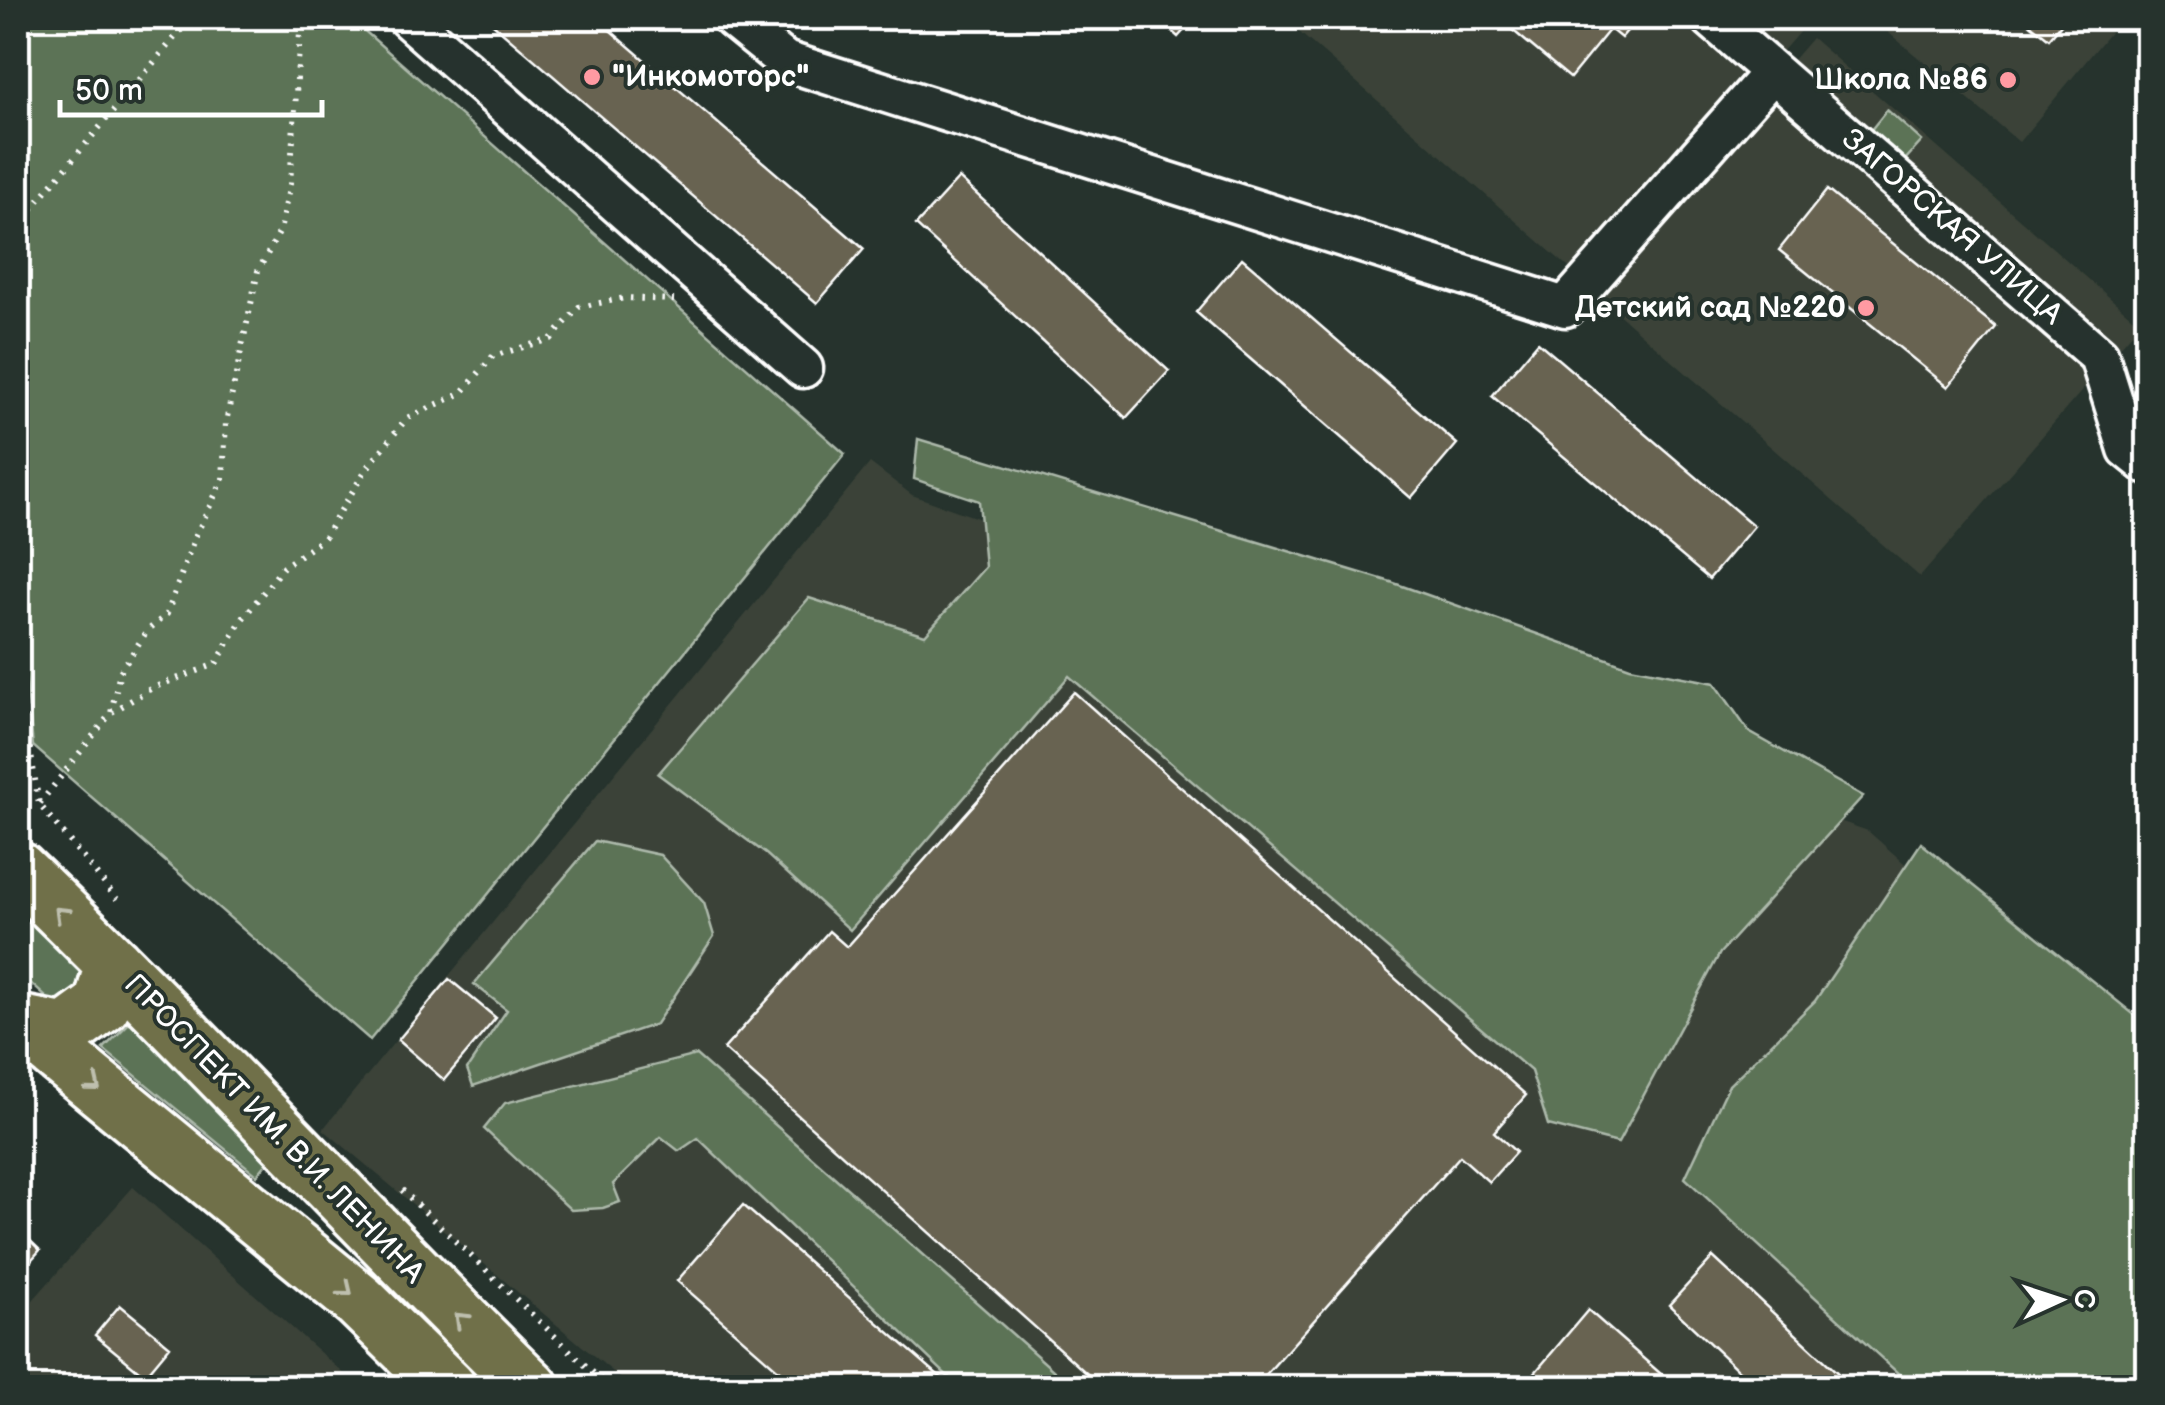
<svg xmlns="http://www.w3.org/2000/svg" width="2165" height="1405" viewBox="0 0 2165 1405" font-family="'Balsamiq Sans',sans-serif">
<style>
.built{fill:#3a4238}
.green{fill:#5b7357;stroke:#adb9ab;stroke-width:2.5}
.building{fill:#686451;stroke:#fff;stroke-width:2.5}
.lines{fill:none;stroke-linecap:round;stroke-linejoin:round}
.minor-casing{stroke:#fff;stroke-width:45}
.primary-casing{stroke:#fff;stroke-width:62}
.path{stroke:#fff;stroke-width:6;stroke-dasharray:2.5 8;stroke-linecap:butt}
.minor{stroke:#26332d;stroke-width:38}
.primary{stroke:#6f704a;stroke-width:55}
.oneway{stroke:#bebfae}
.poi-dot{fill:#ff9aa2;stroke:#26332d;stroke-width:4}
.labels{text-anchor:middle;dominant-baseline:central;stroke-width:8;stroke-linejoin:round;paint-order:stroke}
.poi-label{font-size:30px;font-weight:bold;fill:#fff;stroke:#26332d;text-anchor:end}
.street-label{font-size:30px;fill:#fff;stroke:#26332d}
</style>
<rect width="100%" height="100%" fill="#26332d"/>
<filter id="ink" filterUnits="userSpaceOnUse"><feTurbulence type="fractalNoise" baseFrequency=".01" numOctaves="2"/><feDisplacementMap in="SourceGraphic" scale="20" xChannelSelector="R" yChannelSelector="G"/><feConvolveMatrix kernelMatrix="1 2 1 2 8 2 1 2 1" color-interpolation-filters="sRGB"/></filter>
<g filter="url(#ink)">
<path class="built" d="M1283 18H1786L1801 30 1583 280Z
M1871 18H2122L2019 142Z
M1812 38 2140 324 1920 577 1592 291Z
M870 463 912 495 1868 831 2147 1078V1387H631L323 1129Z
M133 1187 359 1387 18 1388V1317Z"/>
<path class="green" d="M18 18H350L845 454 370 1040 33 746 18 606Z
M1887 110 1922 141 1904 161 1870 131Z
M918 439 1391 582 1630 667 1715 683 1749 732 1863 796 1720 953 1618 1143 1548 1125 1531 1071 1069 676 850 930 766 854 658 774 809 598 925 635 985 567 979 501 914 479Z
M595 841 660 855 704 903 714 936 656 1024 473 1086 467 1069 507 1010 474 984Z
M1921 843 2147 1025V1387L2023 1381 2016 1387H1913L1685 1178 1729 1085 1815 1001Z
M18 903 78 962 85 981 68 1007 48 999 18 972Z
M133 1019 267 1163 257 1175 103 1049Z
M696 1055 1026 1346 1072 1387H959L698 1138 679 1151 661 1137 613 1184 620 1202 603 1208 571 1210 484 1129 505 1103Z"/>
<path class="building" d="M486 18H596L864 249 817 303Z
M1157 18H1195L1178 37Z
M1498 18H1638L1621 38 1610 29 1570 78Z
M2023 18H2066L2049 39Z
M959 178 1169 371 1126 418 916 225Z
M1827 190 1996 327 1948 387 1779 250Z
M1242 258 1457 444 1411 498 1196 312Z
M1538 342 1754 526 1709 579 1492 396Z
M1074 692 1526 1095 1494 1132 1516 1152 1489 1182 1460 1156 1254 1388H1103L724 1049 829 931 847 947Z
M449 979 496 1018 444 1080 398 1040Z
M743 1205 953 1388H799L677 1281Z
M18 1229 40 1250 18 1275Z
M1713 1257 1854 1388H1757L1669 1305Z
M120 1305 170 1346 145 1376 95 1335Z
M1588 1310 1677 1388H1522Z"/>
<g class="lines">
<defs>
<path id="minor" d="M407 18 803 368
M732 18 785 61 1565 307 1773 72
M1711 18 2099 356 2128 449 2148 465"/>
<path id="primary" d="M18 870C193 1038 357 1218 531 1388
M18 1022 359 1301 448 1388
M18 1023 65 1032 102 1005 113 963"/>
</defs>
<use href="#minor" class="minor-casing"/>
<use href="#primary" class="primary-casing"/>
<path class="path" d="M18 225 191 18
M18 675 39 804 117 899
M112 712 152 688 216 664 241 621 283 567 324 538 365 471 407 418 462 393 493 356 551 339 579 307 625 298 674 300
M40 803 111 713 120 672 147 631 167 614 194 539 223 479 226 422 258 271 280 231 290 184 301 18
M402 1190 609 1388"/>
<use href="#minor" class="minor"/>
<use href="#primary" class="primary"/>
</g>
<defs><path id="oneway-chevron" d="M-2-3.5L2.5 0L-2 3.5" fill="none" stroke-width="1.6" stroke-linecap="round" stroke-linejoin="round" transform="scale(2.5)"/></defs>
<g class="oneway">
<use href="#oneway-chevron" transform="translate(61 913) rotate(-136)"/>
<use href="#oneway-chevron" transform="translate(94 1085) rotate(39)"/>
<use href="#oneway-chevron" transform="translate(346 1290) rotate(39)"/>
<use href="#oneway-chevron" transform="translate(461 1319) rotate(-136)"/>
</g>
</g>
<g class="poi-dot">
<circle cx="592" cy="77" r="10"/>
<circle cx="2008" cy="80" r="10"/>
<circle cx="1866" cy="308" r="10"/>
</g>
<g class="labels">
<g class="poi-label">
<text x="612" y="77" text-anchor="start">"Инкомоторс"</text>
<text x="1988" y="80">Школа №86</text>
<text x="1846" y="308">Детский сад №220</text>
</g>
<g class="street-label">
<text transform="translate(1952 227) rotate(41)">ЗАГОРСКАЯ УЛИЦА</text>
<text transform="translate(274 1129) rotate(46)">ПРОСПЕКТ ИМ. В.И. ЛЕНИНА</text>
</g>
</g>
<rect width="2165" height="1405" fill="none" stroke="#26332d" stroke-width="60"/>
<rect x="30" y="30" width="2105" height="1345" fill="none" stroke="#fff" stroke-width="4" filter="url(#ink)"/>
<g transform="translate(2060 1300) rotate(87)" stroke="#26332d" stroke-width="8" paint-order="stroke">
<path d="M0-8L18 38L0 25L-18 38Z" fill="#ffffff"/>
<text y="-15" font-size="28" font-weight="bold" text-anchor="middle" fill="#ffffff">С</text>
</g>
<path d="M60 100v15h262v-15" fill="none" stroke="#ffffff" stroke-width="5"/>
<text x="75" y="100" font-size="30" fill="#ffffff" stroke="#26332d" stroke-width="8" paint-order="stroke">50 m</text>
</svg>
